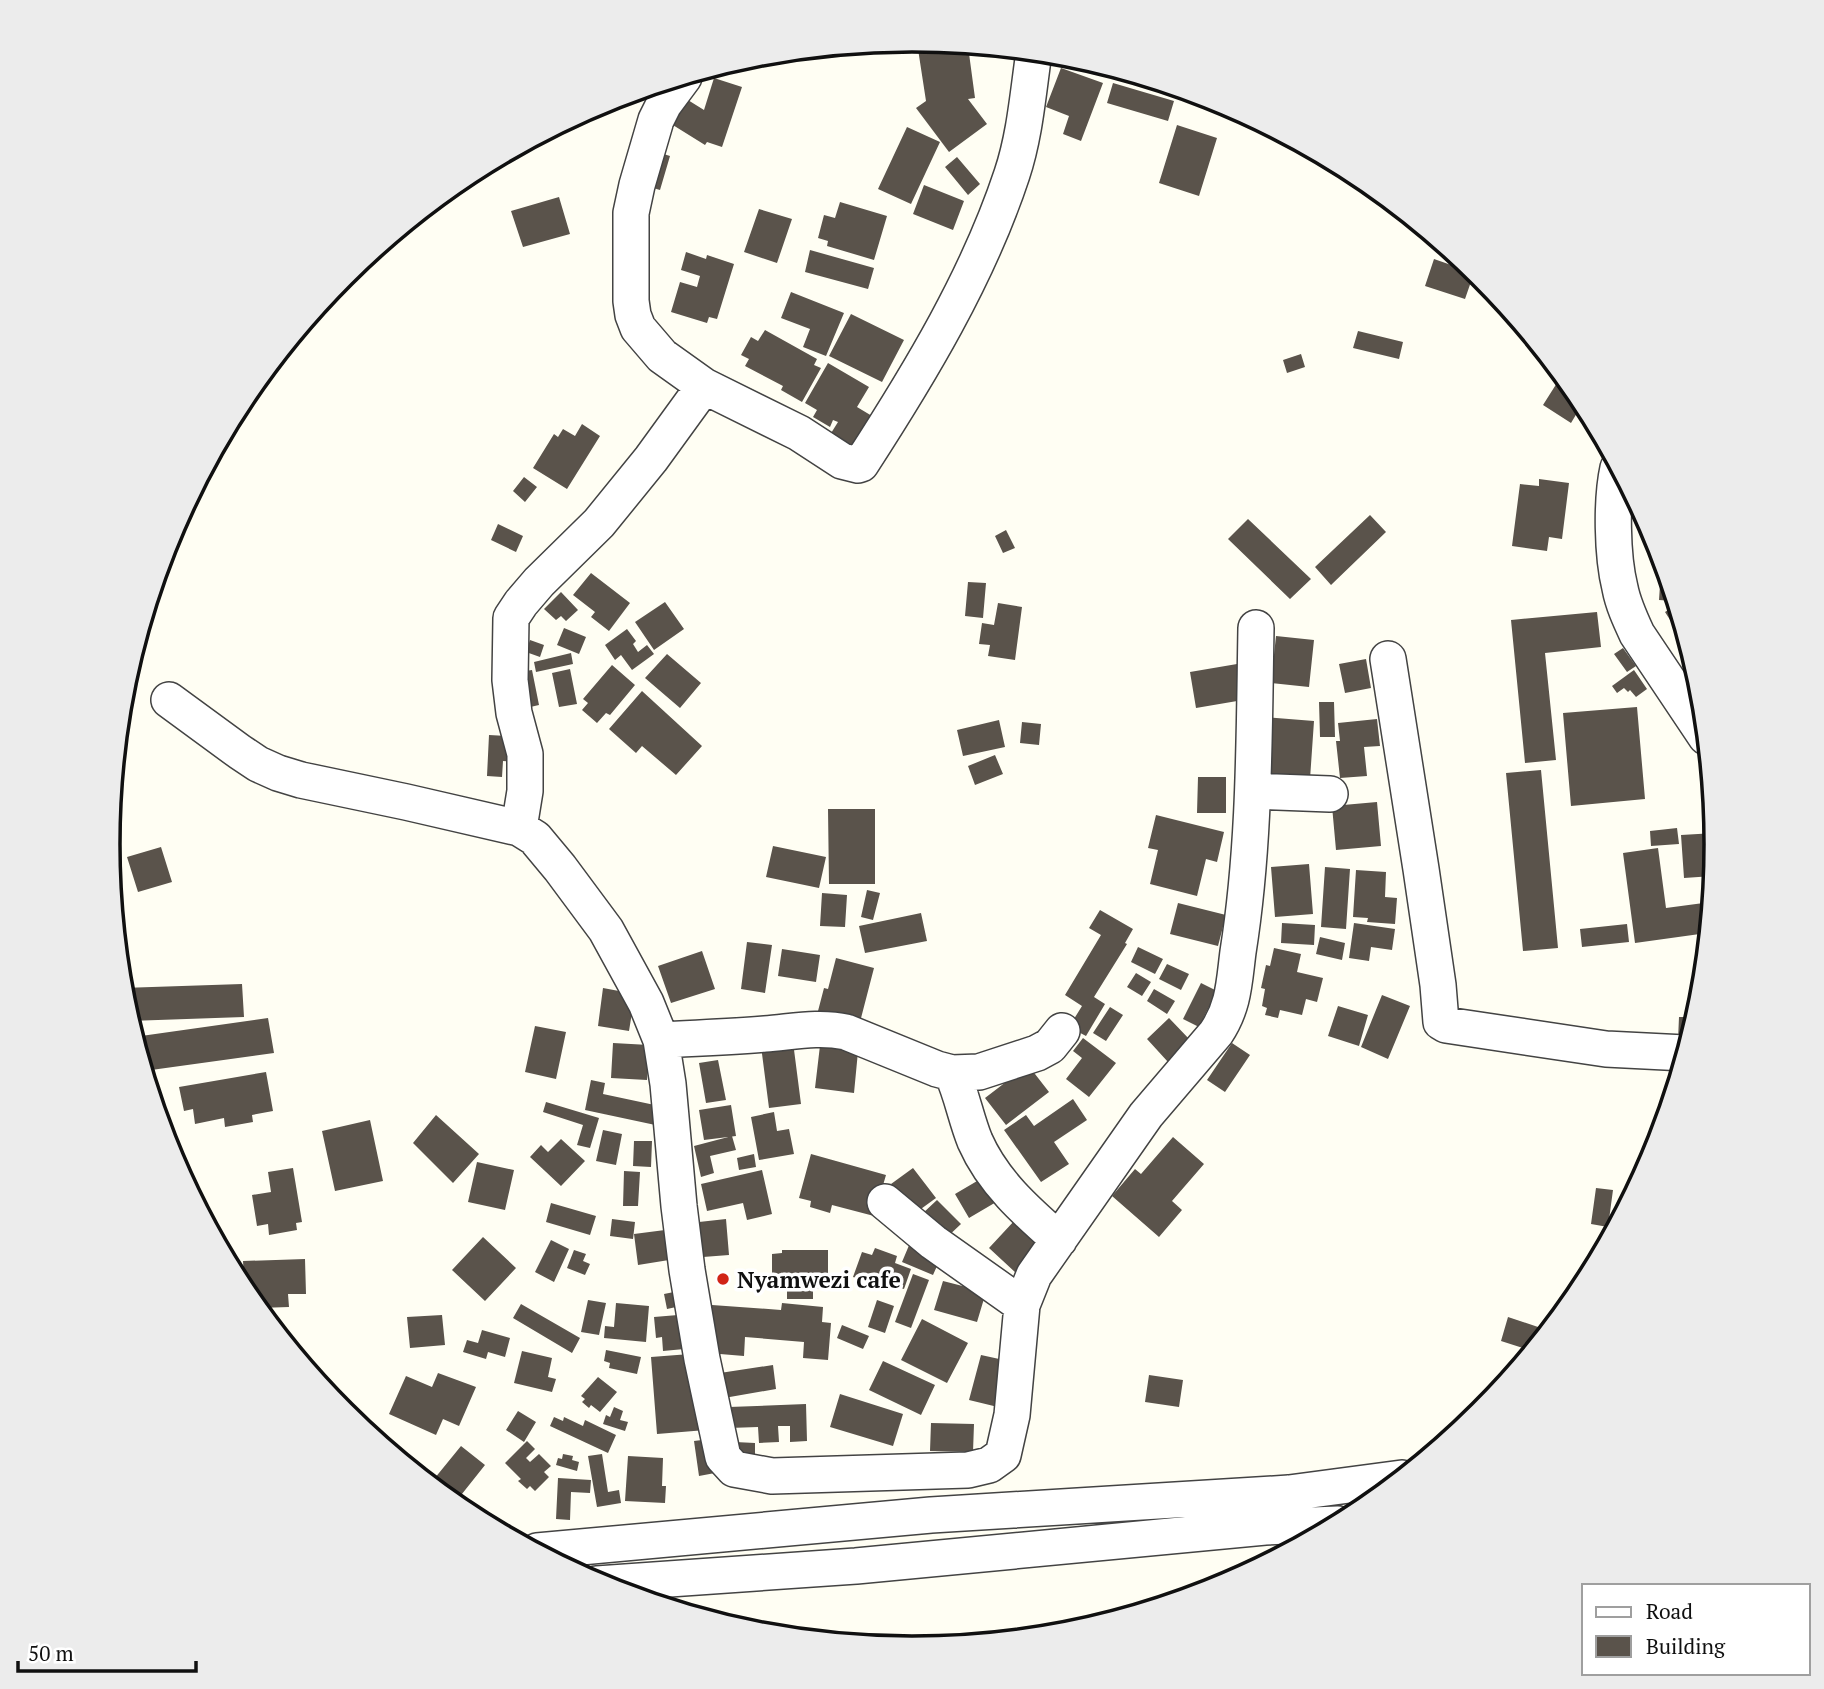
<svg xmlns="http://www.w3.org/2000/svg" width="1824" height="1689" viewBox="0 0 1824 1689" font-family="'PT Serif',serif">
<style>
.building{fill:#5a534b}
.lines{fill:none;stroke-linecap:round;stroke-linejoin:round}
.minor-casing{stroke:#434343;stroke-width:38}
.minor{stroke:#fff;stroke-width:35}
.poi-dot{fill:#d12416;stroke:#fff;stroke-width:2.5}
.labels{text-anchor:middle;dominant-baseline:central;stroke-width:7;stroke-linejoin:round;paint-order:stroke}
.poi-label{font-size:23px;font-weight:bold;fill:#101010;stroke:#fff;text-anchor:start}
.rim{fill:none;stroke:#101010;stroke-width:3.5}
</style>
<rect width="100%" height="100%" fill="#fffef3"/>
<path class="building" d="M951 44 968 46 975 98 968 99 987 124 949 152 916 108 926 101 918 49Z
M1061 68 1103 83 1081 141 1063 134 1069 116 1046 107Z
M714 78 742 87 722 147 707 142 705 145 660 117 675 92 704 110Z
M1152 81 1186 91 1183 97 1151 84Z
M1113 83 1174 101 1168 121 1107 103Z
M1207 98 1220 102 1247 116 1246 117 1205 103Z
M1177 125 1217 138 1199 196 1159 183Z
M907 127 940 142 911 204 878 189Z
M654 151 670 156 660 190 643 185Z
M957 157 980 184 968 195 945 167Z
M924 185 964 201 953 230 913 214Z
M559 197 570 234 523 247 511 211Z
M840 202 887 216 874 260 827 246 828 241 818 238 824 215 835 218Z
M759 209 792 219 777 263 744 252Z
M810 250 874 268 868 289 805 272Z
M686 252 706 259 707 255 734 264 717 319 709 317 707 323 671 312 680 282 697 287 700 276 681 270Z
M1434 259 1474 273 1465 299 1425 286Z
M791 292 844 313 826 356 803 347 810 329 781 318Z
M851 314 904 340 882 382 829 356Z
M765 330 817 359 814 365 821 368 802 402 781 390 783 386 745 366 749 359 741 355 751 337 758 341Z
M1358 331 1403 342 1399 359 1353 348Z
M1301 354 1305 367 1287 373 1283 360Z
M828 363 869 387 857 407 877 419 857 454 828 438 838 422 833 420 830 427 813 417 817 410 805 403Z
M1562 375 1583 403 1571 423 1543 405Z
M582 424 600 436 567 489 533 468 554 434 558 437 563 429 575 436Z
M524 477 537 487 525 502 513 491Z
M1539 479 1569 483 1562 539 1549 537 1547 551 1512 546 1520 484 1539 486Z
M1370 515 1386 532 1331 585 1315 567Z
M1248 519 1311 579 1290 599 1228 539Z
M498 524 523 536 516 552 491 540Z
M1006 530 1015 548 1003 553 995 536Z
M1654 539H1656L1665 568 1658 569Z
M591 573 630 603 609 631 591 617 595 612 573 595Z
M968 582 986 583 983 618 965 616Z
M1660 585H1670L1674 601 1659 600Z
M561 592 578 610 566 621 561 616 556 620 544 609Z
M665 602 684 629 654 650 635 622Z
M998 603 1022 607 1015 660 988 656 990 645 979 644 982 623 994 625Z
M1676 605 1689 648H1688L1665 612Z
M1597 612 1601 647 1545 653 1556 760 1525 763 1511 620Z
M564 628 586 637 579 654 557 645Z
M627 629 636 641 633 644 638 652 647 645 654 654 632 670 621 655 615 660 605 645Z
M1276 636 1314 640 1309 687 1271 683Z
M530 640 544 645 540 657 526 652Z
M1623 648 1636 666 1627 672 1614 654Z
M571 653 573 664 536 672 534 662Z
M667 654 701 683 680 708 645 678Z
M1366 659 1371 688 1345 693 1339 664Z
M1237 664 1243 700 1196 708 1190 672Z
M612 665 635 685 610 715 606 713 597 723 582 710 588 703 583 699Z
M570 669 577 704 559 707 552 673Z
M532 670 539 705 526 708 519 672Z
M1634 670 1647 689 1636 697 1630 690 1628 692 1624 688 1617 693 1612 686Z
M642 691 702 746 676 775 642 746 636 753 609 729Z
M1319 702H1334L1335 737H1320Z
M1637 707 1645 799 1571 806 1563 713Z
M1263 717 1314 721 1310 779 1258 775Z
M1377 719 1380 746 1364 747 1367 776 1340 778 1336 741H1340L1338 723Z
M999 720 1005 747 963 756 957 730Z
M1022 722 1041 724 1039 745 1020 743Z
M489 735 507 736 517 762 503 761 502 777 487 776Z
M995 755 1003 774 975 785 968 766Z
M1541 770 1558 948 1523 951 1506 773Z
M1198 777H1226V813H1197Z
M1377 802 1381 846 1336 850 1332 806Z
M828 809H875V884H829Z
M1156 815 1224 832 1217 862 1206 859 1197 896 1150 884 1158 850 1148 848Z
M1677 828 1679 844 1651 846 1650 831Z
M1715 833 1716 845 1713 876 1684 878 1681 835Z
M773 846 826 857 819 888 766 877Z
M161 847 172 882 138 892 127 857Z
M1658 848 1666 908 1711 902 1707 933 1635 943 1623 853Z
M1309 864 1313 914 1275 917 1271 867Z
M1325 867 1350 869 1346 929 1321 927Z
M1356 870 1386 872 1385 897 1397 898 1395 924 1367 922 1368 918 1353 917Z
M867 890 880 893 873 920 861 917Z
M822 893 847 895 845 927 820 926Z
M1178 903 1226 915 1218 946 1170 934Z
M1100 910 1133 929 1125 943 1127 944 1094 997 1105 1004 1086 1036 1069 1027 1082 1006 1065 995 1101 935 1089 928Z
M921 913 927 941 865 953 859 926Z
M1282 923 1315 925 1314 945 1281 943Z
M1354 923 1395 929 1392 950 1371 947 1369 961 1349 958Z
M1627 924 1629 942 1582 947 1580 929Z
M1320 937 1345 943 1342 960 1316 954Z
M747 942 772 945 765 993 741 989Z
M1138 947 1163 959 1155 974 1131 962Z
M1274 948 1301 954 1297 972 1323 978 1317 1002 1306 999 1302 1015 1280 1010 1278 1018 1265 1015 1267 1008 1262 1006 1265 989 1261 988 1266 965 1270 966Z
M782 949 820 955 816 982 778 976Z
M702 951 715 989 671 1003 658 966Z
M836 958 874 968 860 1022 818 1011 824 988 828 989Z
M1167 964 1189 974 1181 990 1159 979Z
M1136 973 1151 982 1142 996 1127 987Z
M1201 983 1217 991 1199 1027 1183 1019Z
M242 984 244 1017 129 1021 123 1001 122 988Z
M603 988 635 994 629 1031 598 1026Z
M1154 989 1175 1001 1167 1014 1147 1001Z
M1382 995 1410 1006 1388 1059 1361 1047Z
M1338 1006 1368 1015 1359 1046 1328 1036Z
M1110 1007 1123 1015 1106 1041 1093 1033Z
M1679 1017H1696L1689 1041 1678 1040Z
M268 1018 274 1053 144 1071 134 1037Z
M1169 1018 1191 1041 1168 1062 1147 1039Z
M535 1026 566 1032 556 1079 525 1072Z
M821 1037 859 1041 854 1093 815 1088Z
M1083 1038 1116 1063 1089 1097 1066 1079 1082 1058 1073 1051Z
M793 1042 801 1104 769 1108 761 1046Z
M613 1043 649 1045 647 1080 611 1078Z
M1232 1043 1250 1055 1225 1092 1207 1080Z
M718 1060 726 1100 706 1103 699 1063Z
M1028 1065 1049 1092 1006 1125 985 1098Z
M266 1072 273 1111 252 1115 253 1122 225 1127 224 1118 195 1124 193 1109 184 1111 179 1087Z
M591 1080 605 1083 603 1094 664 1107 660 1126 585 1110Z
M1073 1099 1087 1120 1054 1142 1069 1164 1041 1182 1004 1130 1026 1115 1034 1126Z
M546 1102 599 1118 590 1148 577 1145 583 1125 543 1112Z
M731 1105 736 1136 704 1140 699 1110Z
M774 1112 777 1131 789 1129 794 1154 759 1160 751 1117Z
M436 1115 479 1154 453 1183 413 1143Z
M370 1120 383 1181 335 1191 322 1131Z
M603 1130 622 1134 616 1165 596 1161Z
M732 1136 736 1150 710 1156 714 1173 701 1177 694 1146Z
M1173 1137 1204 1164 1172 1201 1182 1210 1159 1237 1112 1196 1135 1169 1141 1174Z
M561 1139 585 1161 561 1186 530 1157 541 1145 548 1152Z
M634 1141H652L651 1167 633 1166Z
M754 1154 756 1167 739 1170 737 1158Z
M811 1154 886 1175 874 1216 832 1205 830 1213 810 1207 811 1201 799 1198Z
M477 1162 514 1170 505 1210 468 1202Z
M293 1168 302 1222 296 1223 297 1230 269 1235 268 1224 257 1226 252 1195 271 1192 268 1172Z
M913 1168 936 1198 914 1214 891 1184Z
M762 1170 772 1214 747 1220 743 1203 707 1211 701 1184Z
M624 1171 640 1172 638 1206H623Z
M989 1174 1003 1198 969 1218 955 1194Z
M199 1187 203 1215 189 1189Z
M1596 1188 1613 1190 1608 1227 1591 1224Z
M937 1200 961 1224 945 1239 922 1214Z
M551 1203 596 1216 590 1235 546 1222Z
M612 1219 635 1222 633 1239 610 1236Z
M726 1219 729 1255 703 1257 699 1222Z
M1015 1220 1043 1245 1016 1273 989 1248Z
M665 1230 669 1260 638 1265 634 1234Z
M483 1237 516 1268 485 1301 452 1270Z
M551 1240 569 1249 554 1282 535 1272Z
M910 1243 941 1257 933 1275 902 1262Z
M875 1248 897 1256 895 1263 911 1269 904 1289 886 1283 884 1288 853 1277 862 1252 872 1255Z
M574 1250 586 1254 583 1261 590 1264 585 1275 567 1268Z
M782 1250H828V1289H813V1299H787V1288H772V1254L782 1253Z
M305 1259 306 1294H288L289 1307 259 1308V1301H251L245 1293 243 1261Z
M913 1274 929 1280 911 1328 895 1322Z
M943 1281 986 1292 977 1322 934 1310Z
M679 1291 690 1304 667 1309 664 1294Z
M588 1300 606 1303 599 1335 581 1332Z
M877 1300 894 1306 885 1333 868 1327Z
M616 1303 649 1306 646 1342 604 1338 605 1326 614 1327Z
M782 1303 823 1307 822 1322 831 1323 828 1360 803 1358 804 1342 745 1337 744 1356 708 1353 712 1305 781 1310Z
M521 1304 580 1338 572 1353 513 1318Z
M442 1315 445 1345 410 1348 407 1317Z
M678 1315 679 1326 694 1325 695 1348 663 1351 662 1337 656 1338 654 1317Z
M1508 1317 1544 1329 1540 1340 1532 1351 1501 1341Z
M922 1319 968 1343 947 1383 901 1360Z
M842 1325 869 1336 863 1349 837 1338Z
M482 1330 510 1338 505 1357 488 1352 486 1359 463 1352 467 1340 478 1343Z
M606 1350 641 1357 637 1374 609 1368 610 1363 604 1361Z
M522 1351 552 1358 548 1377 556 1379 552 1392 514 1383Z
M690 1354 693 1401H704L706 1430 657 1434 651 1357Z
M981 1355 1013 1362 1002 1408 969 1400Z
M883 1361 935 1385 921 1415 869 1390Z
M773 1365 776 1389 724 1398 720 1373Z
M438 1373 476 1387 459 1426 443 1419 436 1435 389 1414 406 1376 432 1387Z
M1149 1375 1183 1380 1179 1407 1145 1402Z
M598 1377 617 1392 600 1412 591 1405 589 1408 582 1402 585 1399 581 1396Z
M840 1394 903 1414 893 1446 830 1427Z
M806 1404 807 1441 790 1442V1426H778L779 1442 759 1443 758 1427 729 1428V1407Z
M614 1407 623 1411 620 1420 628 1422 625 1431 603 1424 606 1415 610 1417Z
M518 1411 536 1422 524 1442 506 1430Z
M554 1417 563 1421 564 1417 583 1426 585 1420 616 1435 608 1453 550 1426Z
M931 1423 974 1424 973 1452 930 1451Z
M710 1439 715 1473 699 1476 694 1441Z
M527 1441 535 1449 526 1458 530 1462 539 1454 551 1466 544 1472 549 1477 535 1491 530 1486 527 1489 518 1481 521 1479 505 1463Z
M735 1442 755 1443V1462L734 1461Z
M461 1446 485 1465 454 1504 430 1484Z
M563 1454 573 1456 572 1460 579 1462 577 1471 556 1465 558 1458 562 1459Z
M602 1454 608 1492 619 1490 621 1503 597 1507 588 1456Z
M628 1456 663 1458 662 1486H666L665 1503 625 1501Z
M558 1478 591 1480 590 1493 571 1492 570 1520 556 1519Z"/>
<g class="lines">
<defs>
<path id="minor" d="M684 77 664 104 656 120 637 185 631 213V301L633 315 638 328 662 356 704 386 799 433 842 461 858 465 861 464C920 373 978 277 1012 174 1025 135 1028 93 1034 52
M704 386 651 459 599 523 539 582 521 603 511 618 510 680 514 713 525 754V791L519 828 535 838 560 868 606 930 646 1003 661 1040 668 1084 679 1206 687 1270 702 1359 723 1457 734 1469 772 1476 968 1470 989 1465 1003 1455 1012 1415 1022 1305 1034 1275 1146 1115 1216 1033C1234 1006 1234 983 1238 952 1255 845 1254 736 1256 628
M1618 468C1611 500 1612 556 1620 588 1623 604 1630 619 1637 634L1706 737
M1388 659 1421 869 1438 985 1441 1022 1446 1025 1606 1049 1685 1053
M169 700 240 752 258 764 278 773 301 780 406 802 519 828
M1253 791 1330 794
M661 1040C695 1038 730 1037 765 1034 792 1032 819 1026 846 1032L937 1069 952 1073 979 1072 1037 1053 1050 1046 1062 1031
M952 1073C962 1095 966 1119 975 1141 993 1182 1026 1211 1059 1240
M885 1202 933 1242 1022 1305
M537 1551 931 1515 1289 1493 1402 1478
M597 1584 856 1566 1265 1527 1338 1524"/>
</defs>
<use href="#minor" class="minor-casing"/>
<use href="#minor" class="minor"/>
</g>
<circle class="poi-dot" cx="723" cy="1279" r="7"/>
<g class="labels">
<g class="poi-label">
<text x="737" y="1279">Nyamwezi cafe</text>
</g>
</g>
<path d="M0 0H1824V1689H0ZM120 844a792 792 0 1 1 1584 0a792 792 0 1 1-1584 0Z" fill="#ececec" fill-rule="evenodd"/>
<path class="rim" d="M120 844a792 792 0 1 1 1584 0a792 792 0 1 1-1584 0Z"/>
<rect x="1582" y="1584" width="228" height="91" fill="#ffffff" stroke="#9f9f9f" stroke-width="2"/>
<rect x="1596" y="1607" width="35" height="10" fill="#ffffff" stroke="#9f9f9f" stroke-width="2"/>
<text x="1646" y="1619" font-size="21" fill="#101010">Road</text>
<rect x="1596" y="1636" width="35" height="21" fill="#5a534b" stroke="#9f9f9f" stroke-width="2"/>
<text x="1646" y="1654" font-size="21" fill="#101010">Building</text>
<path d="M18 1661v10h178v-10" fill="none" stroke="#101010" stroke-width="3.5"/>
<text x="28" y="1661" font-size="21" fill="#101010" stroke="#ffffff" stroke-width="5" paint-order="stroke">50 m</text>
</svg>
